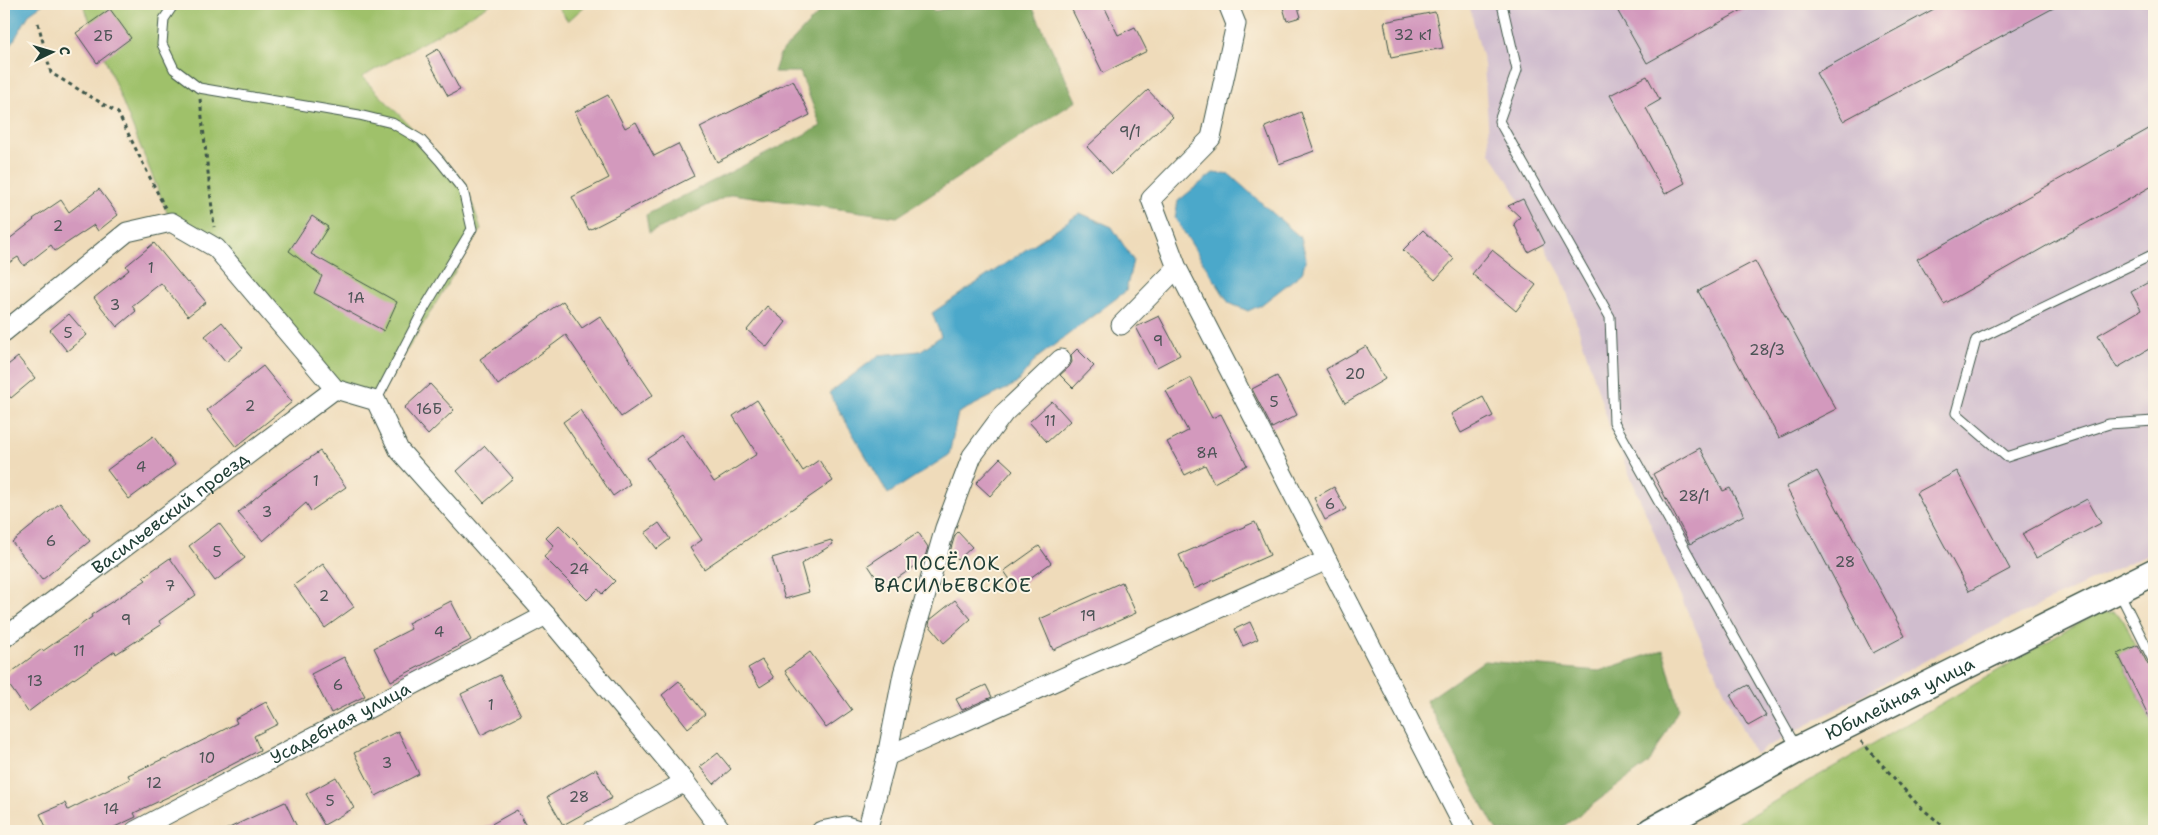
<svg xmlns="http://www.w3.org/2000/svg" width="2158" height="835" viewBox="0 0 2158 835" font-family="'Shantell Sans',sans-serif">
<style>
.industrial{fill:#d0bdce}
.green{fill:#9fc16b;stroke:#5f7f50}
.forest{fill:#7fa75f;stroke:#4f724a}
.water{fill:#4ba8ca;stroke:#35727f}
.building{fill:#d399bd}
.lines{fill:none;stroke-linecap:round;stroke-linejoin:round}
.lane-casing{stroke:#3e5548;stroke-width:11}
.street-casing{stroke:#3e5548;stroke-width:21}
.secondary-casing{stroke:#3e5548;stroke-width:29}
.path{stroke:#3e5548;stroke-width:3;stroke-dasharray:4 4;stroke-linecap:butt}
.lane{stroke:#fff;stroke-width:9}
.street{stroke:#fff;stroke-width:19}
.secondary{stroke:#fff;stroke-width:26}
.labels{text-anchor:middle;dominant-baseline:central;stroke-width:4;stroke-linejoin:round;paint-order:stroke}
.number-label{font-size:15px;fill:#4c5456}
.street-label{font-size:18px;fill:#1f3d34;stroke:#fcf5e5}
.neighbourhood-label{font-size:19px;letter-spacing:1px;fill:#1f3d34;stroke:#fcf5e5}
</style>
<rect width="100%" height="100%" fill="#fcf5e5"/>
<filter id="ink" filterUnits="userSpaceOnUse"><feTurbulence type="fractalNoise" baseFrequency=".02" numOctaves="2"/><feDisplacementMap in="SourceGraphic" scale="10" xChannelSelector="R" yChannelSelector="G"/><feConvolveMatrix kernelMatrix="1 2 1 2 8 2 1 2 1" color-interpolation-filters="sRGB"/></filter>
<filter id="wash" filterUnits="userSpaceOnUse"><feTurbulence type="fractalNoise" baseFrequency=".0096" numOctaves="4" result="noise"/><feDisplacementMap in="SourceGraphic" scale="20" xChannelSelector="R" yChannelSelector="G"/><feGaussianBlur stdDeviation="1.12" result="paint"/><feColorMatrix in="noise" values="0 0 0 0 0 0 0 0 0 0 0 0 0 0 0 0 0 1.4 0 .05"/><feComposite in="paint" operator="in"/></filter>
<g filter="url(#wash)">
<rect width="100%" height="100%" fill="#efdbba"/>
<path class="industrial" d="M1469 4H2154V551L1943 651 1754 754 1684 604 1610 428 1562 277 1512 187 1490 153 1484 64Z"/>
<path class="green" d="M83 4H491L362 77 465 182 481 229 376 401 335 389 216 248 171 222Z
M556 4H587L568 21Z
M2113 612 2125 622 2135 646 2118 655 2154 727V831H1724L2086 619 2100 613Z"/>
<path class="forest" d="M827 4H916L935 11 968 4H1031L1076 101 897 217 732 194 649 233 646 215 821 126 800 72H774L780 54Z
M1663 650 1679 708 1650 762 1557 831H1497L1426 701 1484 661 1599 671Z"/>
<path class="water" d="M4 4H43L30 13 4 57Z
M1213 173 1230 175 1301 238 1306 258 1302 273 1261 305 1248 311 1229 303 1175 218 1178 201Z
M1080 213 1112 227 1133 260 1126 291 1037 358 1016 384 958 413 949 455 888 494 829 393 879 355 920 351 941 336 932 313Z"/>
<g id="blocks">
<path class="building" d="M1069 4H1103L1118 35 1135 27 1147 51 1103 73Z
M1282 4H1297L1301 17 1287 21Z
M1625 4H1753L1647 63 1616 8Z
M1943 4H2061L1843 121 1816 73Z
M110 9 131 38 97 63 76 33Z
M1435 12 1443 48 1391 58 1384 22Z
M438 49 460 90 448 96 426 56Z
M1647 76 1660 100 1646 108 1685 183 1665 194 1610 95Z
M793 80 810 115 717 162 700 127Z
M1148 90 1173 117 1112 174 1087 147Z
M608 95 625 128 636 122 654 156 678 144 694 176 589 230 572 197 609 178 575 112Z
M1301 112 1314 151 1279 164 1265 127Z
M2154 126V185L1944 304 1917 259Z
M99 189 118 215 98 231 94 225 55 251 51 245 24 266 18 257 4 266V243L34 220 33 219 61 200 69 212Z
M1523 199 1545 243 1528 252 1514 224 1520 217 1508 206Z
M312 216 328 227 311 254 397 302 384 331 314 293 322 276 289 251Z
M1423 230 1454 259 1435 280 1403 250Z
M154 243 187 283 189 282 206 302 188 316 161 283 132 306 136 311 117 327 94 298 129 270 126 266Z
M1492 250 1536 285 1516 311 1472 274Z
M1755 261 1836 409 1779 438 1698 291Z
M2154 279V346L2117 368 2098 335 2141 310 2131 292Z
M563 301 582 328 600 316 653 395 621 417 566 335 498 385 480 359Z
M767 306 786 322 767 347 747 330Z
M69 314 87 335 67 351 50 330Z
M1159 316 1180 355 1157 367 1136 327Z
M222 322 243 348 226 362 205 336Z
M1366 346 1385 379 1345 403 1326 369Z
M1077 349 1094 366 1073 388 1060 375 1069 367 1072 362 1071 355Z
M18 357 35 378 11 398 4 390V368Z
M263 366 292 402 236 447 207 410Z
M1277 376 1297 415 1272 428 1252 389Z
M1191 378 1212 418 1221 414 1247 465 1214 483 1205 465 1185 475 1167 442 1188 431 1166 391Z
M430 384 454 410 428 435 404 408Z
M1483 397 1493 416 1461 433 1451 414Z
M757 400 803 471 819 460 833 481 704 569 690 548 702 540 647 458 682 434 714 482 757 454 733 416Z
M1052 401 1070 421 1047 442 1029 422Z
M580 410 630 484 613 496 563 422Z
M153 436 175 465 129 499 107 470Z
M485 446 513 478 484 503 457 471Z
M1700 448 1723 491 1730 488 1744 515 1690 544 1653 474Z
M320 451 346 487 311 511 306 503 263 541 238 513 268 487Z
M1000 458 1013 470 990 496 976 483Z
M1817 471 1905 636 1873 653 1786 487Z
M1957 471 2010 569 1969 591 1916 493Z
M1334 487 1346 509 1325 520 1314 498Z
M2087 499 2101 523 2036 558 2022 534Z
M60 503 90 541 42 580 12 542Z
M1255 522 1270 555 1194 589 1179 555Z
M219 523 245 558 215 581 189 546Z
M659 523 670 539 657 549 645 533Z
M559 525 615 581 602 594 598 589 587 600 544 557 554 546 546 538Z
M918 532 928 547 924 560 883 588 868 565Z
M958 532 972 547 958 560 950 552 955 535Z
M831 540 833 544 801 564 809 592 785 599 772 558Z
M1039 546 1051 563 1016 588 1004 571Z
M170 558 196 595 159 621 161 625 116 654 115 651 74 679 73 678 28 712 4 678 42 649 43 651 92 617 91 615 146 580 143 577Z
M323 564 354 607 325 628 294 585Z
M1122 582 1136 613 1053 650 1040 619Z
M955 600 971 619 944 643 929 625 930 620Z
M451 601 471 640 391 681 374 648 411 629 408 623Z
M1250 622 1258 639 1243 646 1235 629Z
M2138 645 2148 665 2154 668V727L2118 654Z
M810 652 852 710 826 728 785 671Z
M344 657 365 696 331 713 311 674Z
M762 660 774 678 760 687 748 668Z
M500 675 521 715 481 735 461 694Z
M679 681 705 714 688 728 662 695Z
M986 685 992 697 962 710 956 699Z
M1748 685 1766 716 1748 726 1730 695Z
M266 702 278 724 254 736 260 750 187 788 134 813 136 817 106 831H48L40 814 65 803 68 810 130 779 128 775 165 758 166 759 237 723 235 719Z
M398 731 419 774 376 796 354 753Z
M718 753 731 769 714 784 700 767Z
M596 769 612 798 563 825 547 797Z
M336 777 354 808 324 825 306 794Z
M285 802 299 831H223L246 820Z
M517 810 529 831H479Z"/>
</g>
</g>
<g filter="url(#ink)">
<use href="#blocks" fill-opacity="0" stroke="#3e5548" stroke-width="1"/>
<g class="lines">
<defs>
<path id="lane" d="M174 4 164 19 162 44 174 69 199 88 359 115 392 123 421 140 440 161 463 190 472 229 425 307 376 401
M1502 4 1517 70 1499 121 1610 317 1614 422 1796 747
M2154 254 1976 340 1956 413 2007 457 2109 424 2154 421
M2119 592 2154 662"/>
<g id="street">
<path d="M1228 4 1236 24 1211 138 1151 199 1177 268 1466 831"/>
<path d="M1121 325 1177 268"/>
<path d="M4 332 127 232 171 222 216 248 335 389 376 401 399 450 546 615 685 782 722 831"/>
<path id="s1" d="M4 638 335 389"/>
<path d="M887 756 1327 560"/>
<path id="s2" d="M135 831 546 615"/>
<path d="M592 831 685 782"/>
<path d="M821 831 846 826 862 831"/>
<path d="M867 831 887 756 903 674 945 528 972 456 1004 413 1061 359"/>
</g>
<g id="secondary">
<path id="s3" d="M1651 831 1797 750 2154 572"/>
</g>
</defs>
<use href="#lane" class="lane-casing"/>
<use href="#street" class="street-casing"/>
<use href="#secondary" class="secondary-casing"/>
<path class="path" d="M38 23 51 73 118 113 165 208
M200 99 214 227
M1861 741 1918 805 1949 831"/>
<use href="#lane" class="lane"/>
<use href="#street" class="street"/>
<use href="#secondary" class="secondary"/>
</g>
</g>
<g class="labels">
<g class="number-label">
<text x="1413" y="35">32 к1</text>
<text x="103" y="36">2Б</text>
<text x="1130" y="132">9/1</text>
<text x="58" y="226">2</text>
<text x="151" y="268">1</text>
<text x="356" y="298">1А</text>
<text x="115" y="305">3</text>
<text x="68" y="333">5</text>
<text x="1158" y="341">9</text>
<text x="1767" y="350">28/3</text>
<text x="1355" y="374">20</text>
<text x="1274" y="402">5</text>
<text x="250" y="406">2</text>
<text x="429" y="409">16Б</text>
<text x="1050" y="421">11</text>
<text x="1207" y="453">8А</text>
<text x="141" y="467">4</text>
<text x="316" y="481">1</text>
<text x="1694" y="496">28/1</text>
<text x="1330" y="504">6</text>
<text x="267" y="512">3</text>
<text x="51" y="541">6</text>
<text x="217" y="552">5</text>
<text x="1845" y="562">28</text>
<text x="579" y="569">24</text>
<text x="170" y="586">7</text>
<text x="324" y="596">2</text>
<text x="1088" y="616">19</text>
<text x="126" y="620">9</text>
<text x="439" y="632">4</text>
<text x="79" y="651">11</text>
<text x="35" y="681">13</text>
<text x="338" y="685">6</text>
<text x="491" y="705">1</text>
<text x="207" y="758">10</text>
<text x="387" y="763">3</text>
<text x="154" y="783">12</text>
<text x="579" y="797">28</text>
<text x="330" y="801">5</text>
<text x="111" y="809">14</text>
</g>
<g class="street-label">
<text stroke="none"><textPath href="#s1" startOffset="208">Васильевский проезд</textPath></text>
<text stroke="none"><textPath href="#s3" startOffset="282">Юбилейная улица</textPath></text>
<text stroke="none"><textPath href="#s2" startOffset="232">Усадебная улица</textPath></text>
</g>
<g class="neighbourhood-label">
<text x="953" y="563">ПОСЁЛОК<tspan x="953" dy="22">ВАСИЛЬЕВСКОЕ</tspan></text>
</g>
</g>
<rect width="2158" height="835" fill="none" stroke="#fcf5e5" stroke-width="20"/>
<g transform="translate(52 52) rotate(85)" stroke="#fcf5e5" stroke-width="4" paint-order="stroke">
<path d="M0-4L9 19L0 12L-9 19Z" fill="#1f3d34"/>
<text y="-8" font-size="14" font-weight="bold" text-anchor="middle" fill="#1f3d34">С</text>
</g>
</svg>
